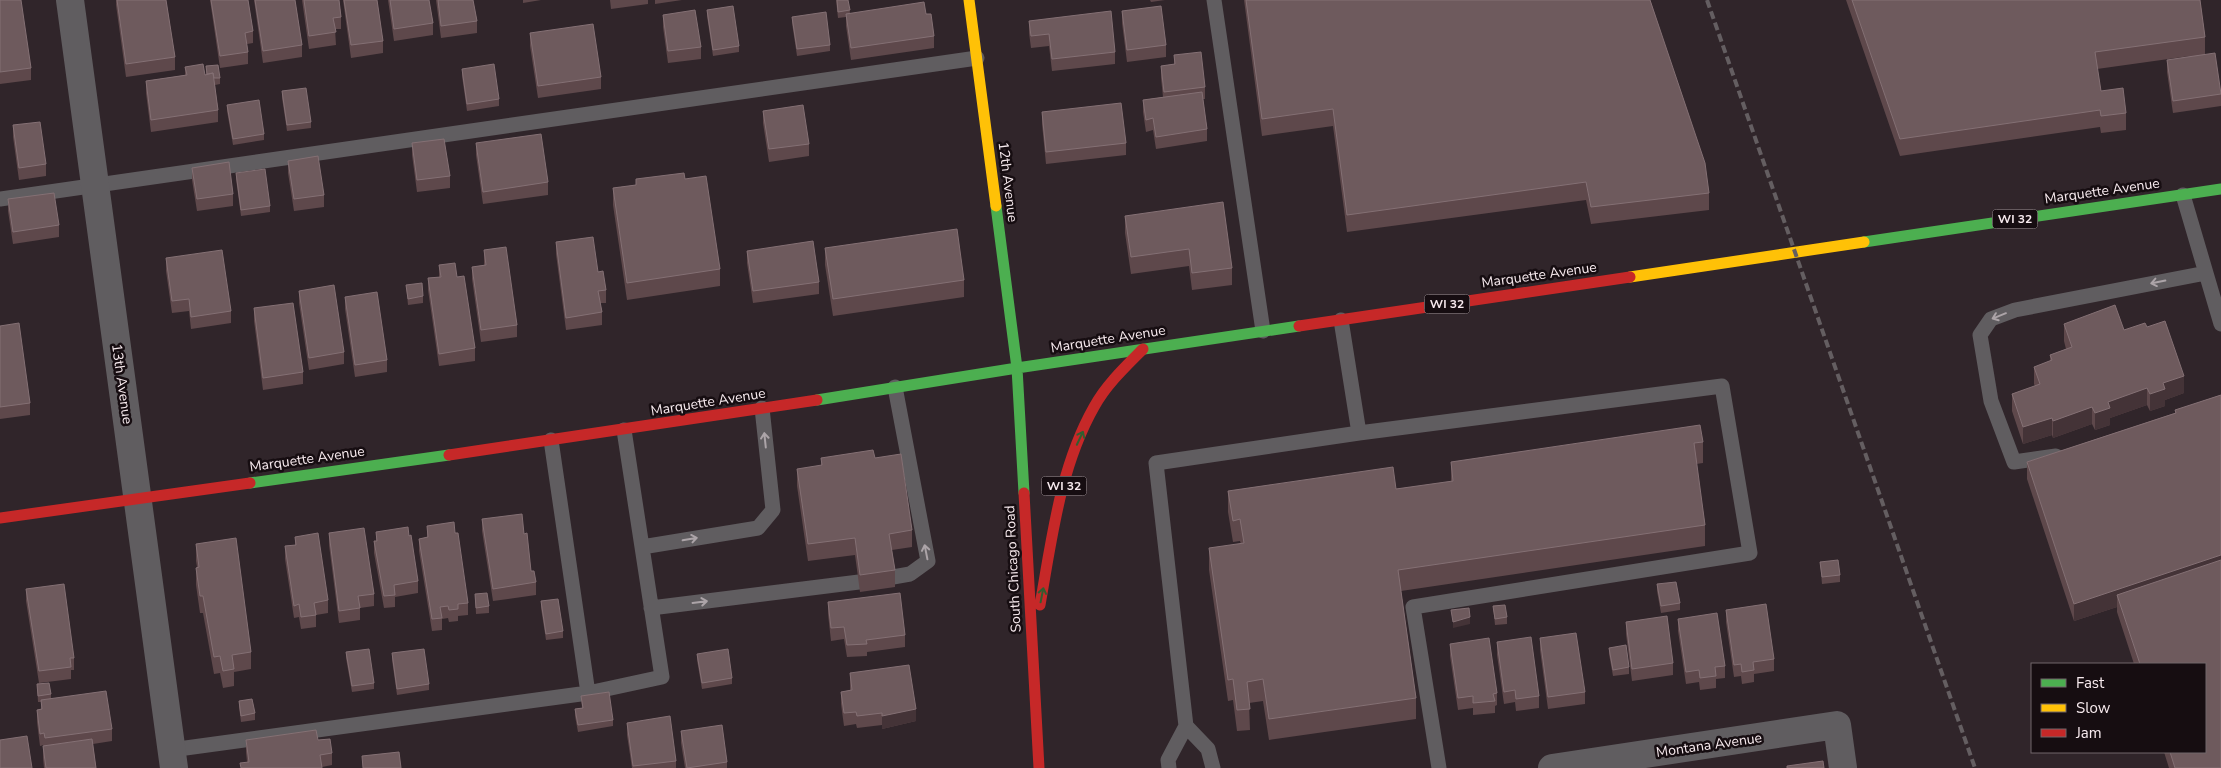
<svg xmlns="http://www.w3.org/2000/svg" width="2221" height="768" viewBox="0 0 2221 768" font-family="'Nunito Sans',sans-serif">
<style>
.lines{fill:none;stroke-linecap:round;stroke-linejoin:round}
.lane{stroke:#605d60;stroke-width:15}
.street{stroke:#605d60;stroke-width:28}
.fast{stroke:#4caf50;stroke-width:11}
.slow{stroke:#ffc107;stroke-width:11}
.jam{stroke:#c62828;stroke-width:11}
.rail{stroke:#645e61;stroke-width:4;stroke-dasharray:8 4;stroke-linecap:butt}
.wall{fill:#5e484b}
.shaded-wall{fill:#443337}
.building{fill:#6e5a5d;stroke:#847074}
.oneway{stroke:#aca4a8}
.oneway2{stroke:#315e30}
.labels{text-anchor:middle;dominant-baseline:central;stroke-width:5;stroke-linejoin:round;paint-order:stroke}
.shield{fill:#160d11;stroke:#b4a8ac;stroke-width:1}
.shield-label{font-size:12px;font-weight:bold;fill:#f8ebef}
.street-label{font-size:14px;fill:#f8ebef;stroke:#160d11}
</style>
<rect width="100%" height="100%" fill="#30252a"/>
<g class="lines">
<path class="lane" d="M1214 0 1263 331
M2183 195 2221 324
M0 199 977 58
M1359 433 1722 386 1750 553 1413 607 1439 768
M551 440 588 693
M2056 456 2014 462 1991 401 1980 335 1991 319 2015 310 2206 273
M642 547 758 528 773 510 762 408
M893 577 910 574 928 561 895 387
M651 608 859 582
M1186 726 1156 463 1359 433 1341 320
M171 750 588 693 662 677 624 430
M1169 768 1168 760 1186 726 1208 749 1213 768"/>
<path class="street" d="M70 0 174 768
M1552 768 1837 725 1843 768"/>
<path class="fast" d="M1864 242 2221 189
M817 400 1017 368 996 206
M250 483 449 455
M1024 493 1017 368 1299 326"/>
<path class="slow" d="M969 0 996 206
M1630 277 1864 242"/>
<path class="jam" d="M1299 326 1630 277
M449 455 817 400
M1024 493 1039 768
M0 518 250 483
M1040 605C1052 538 1060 467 1094 407 1106 385 1125 367 1143 349"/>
<path class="rail" d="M1707 0 1975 768"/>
</g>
<path class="wall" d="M0 0 31 68V80L0 84Z
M116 0H166L175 57V70L126 77 116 5Z
M210 0H248L253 31V43L247 44 248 52V64L220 68Z
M254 0H295L302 45V57L263 63Z
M302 0H339L341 17V29H335L336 45 309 49Z
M343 0H377L383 41V53L351 58Z
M388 0H429L433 23V35L394 41Z
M436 0H473L477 21V33L441 38Z
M523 0H541L523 3Z
M610 0H648V4L611 9Z
M655 0H682L655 4Z
M836 0H848L850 13 926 14 934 36V48L851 60 846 26V17L838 18Z
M1150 0H1165L1151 2Z
M1244 0H1650L1709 193V210L1591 224 1586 200 1347 232 1333 126 1262 136Z
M1846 0H2200L2205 37V54L2221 92V106L2173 113 2167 72V60L2190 56 2097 69 2101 91 2126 113V130L2101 133 2100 127 1900 156Z
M707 10 739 46V52L713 56 707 16Z
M1122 11 1166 45V57L1127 62 1122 23Z
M663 15 701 47V59L668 63 663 27Z
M792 17 830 45V51L797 56 792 23Z
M1029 21 1115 52V64L1052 71 1049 46 1031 48 1029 33Z
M530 33 601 77V89L538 98 530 46Z
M1174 55 1205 87V99H1203L1207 129V141L1156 149 1153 130 1146 132 1143 112V100L1163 97 1161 78V66L1174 64Z
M206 66 220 78V84L215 85 218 110V122L151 132 146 93V81L185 75V67L205 75 206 74Z
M462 69 499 99V106L467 111 462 76Z
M282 91 311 122V128L287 131 282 98Z
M227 105 264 134V140L233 145 227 111Z
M763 111 809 144V156L769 162 763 123Z
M1042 112 1126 143V155L1046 164 1042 124Z
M13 125 46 164V176L19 180 13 137Z
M412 143 450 176V188L417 192 412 155Z
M476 143 548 182V195L483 204 476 155Z
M288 161 324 195V207L294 211 288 173Z
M192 168 233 194V206L197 211 192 180Z
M236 173 270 206V212L241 216 236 179Z
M636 179H685L720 269V286L627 300 613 205V188L636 185Z
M8 199 59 225V237L13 244 8 211Z
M1125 216 1232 268V285L1192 290 1189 266 1131 274 1125 233Z
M556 242 598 272 606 290V303H600L602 312V325L566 330 556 254Z
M825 248 964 280V297L833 316 825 265Z
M484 250 517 325V337L481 342 472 279V267L484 265Z
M747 251 819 282V294L753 303 747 263Z
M166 258 231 311V323L191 329 189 311 172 313 166 271Z
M439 265 457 277 475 348V361L439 366 428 290V278L439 277Z
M406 285 423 296V303L408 305Z
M299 291 344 352V364L309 370 299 303Z
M345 297 387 360V372L355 377 345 309Z
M254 308 303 372V384L263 390 254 321Z
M2064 324 2124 330 2147 327 2184 393 2165 400V406L2150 411 2147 405 2110 418V425L2095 430 2092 424 2053 438 2052 435 2023 444 2012 411V394L2035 386 2034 384V367L2050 361V355L2066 349 2064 341Z
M0 326 30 403V415L0 419Z
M2221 395V768H2169L2164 752H2205V664H2134L2117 612V607L2074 621 2027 479V462L2175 413V410Z
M1703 442V463L1696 464 1705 525V546L1401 591 1416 698V719L1269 740 1263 701 1249 703 1250 730 1237 731 1233 700 1228 701 1209 570V548L1241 544 1240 541 1233 542 1228 512V491L1396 489 1451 482V462Z
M821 458H875L912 530V547L892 550 895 570V587L860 592 855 555 808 561 797 486V469L821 466Z
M482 519 524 534 531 571 536 582V595L493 601 482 531Z
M427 526 455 533 468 603V615L458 616V621L449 622 448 618 442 619V630L432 631 419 551V539L427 537Z
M376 532 409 536 418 581V593L395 597V607L384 608 374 553V541H376Z
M329 533 374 594V606L360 608V620L339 623 329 545Z
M295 537 328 600V613L316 615V627L301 629 299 617 294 618 285 559V546L295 545Z
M196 544 251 652V669L234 672V686L223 688 220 673 214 674 203 613H200L196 585V568L197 567 196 561Z
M1820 562 1840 575V582L1822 584Z
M1657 584 1680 603V610L1661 613 1657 591Z
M26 589 74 658V670H71V679L39 683 26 601Z
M475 594 489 606V613L476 614Z
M541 601 563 631V638L546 640 541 608Z
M828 602 905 635V647L867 652V656L847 657 844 639 831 641 828 614Z
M1493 606 1507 617V624L1495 625Z
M1726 610 1774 659V671L1754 674V682L1742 684 1741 676 1734 677 1726 622Z
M1678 619 1725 666V678L1716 679V688L1700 690 1699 682 1686 684 1678 631Z
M1626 622 1673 663V675L1632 681 1626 634Z
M1540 638 1585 692V704L1548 709 1540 650Z
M1497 642 1539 696V708L1516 711 1515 702 1504 704 1497 655Z
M1450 644 1497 693V705L1495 706V713L1473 715V708L1458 710 1450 656Z
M1609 648 1629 667V674L1613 676 1609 654Z
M346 652 374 683V689L352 692 346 658Z
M392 653 429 684V690L397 695 392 660Z
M697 654 732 678V684L702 689 697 660Z
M850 673 916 721 882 729V725L857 728 856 724 844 726 841 704V692L850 690Z
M37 684 51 694V699L112 729V741L93 744 96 768H44L43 758V746L44 745 40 746 37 722V710L41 709V702H38Z
M581 696 613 720V726L578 732 575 716V709L582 708Z
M239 701 255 713V720L241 722 239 707Z
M627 723 676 761V768H632L627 735Z
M681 731 727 762V768H685L681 743Z
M246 740H318L332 753V765L322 767 247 762 246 752Z"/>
<path class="shaded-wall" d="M2184 376V393L2165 400V406L2150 411V394L2163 383Z
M2147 388V405L2110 418V425L2095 430V413L2108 402Z
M2092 407V424L2053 438V421Z
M2052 418V435L2023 444V427Z
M2221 555V572L2117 595V607L2074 621V604Z
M1470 617V624L1453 628V622Z
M916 709V721L882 729V716Z"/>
<path class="building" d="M0 0H21L31 68 0 72Z
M117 0H166L175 57 126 64Z
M211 0H248L253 31 245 33 248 52 220 56Z
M255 0H295L302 45 263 51Z
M304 0H339L341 17 333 18 336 32 309 36Z
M344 0H377L383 41 351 45Z
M390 0H429L433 23 394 29Z
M438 0H473L477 21 441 26Z
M837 0H848L850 10 838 12Z
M1246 0H1650L1705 163 1709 193 1591 207 1586 182 1347 215 1333 109 1262 119Z
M1852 0H2200L2205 37 2095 52 2101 91 2123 88 2126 113 2101 116 2100 110 1900 139Z
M924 2 926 14H931L934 36 851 48 846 14Z
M733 6 739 46 713 50 707 10Z
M1161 6 1166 45 1127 50 1122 11Z
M695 10 701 47 668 51 663 15Z
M1111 11 1115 52 1052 59 1049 34 1031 36 1029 21Z
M826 12 830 45 797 49 792 17Z
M593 24 601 77 538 86 530 33Z
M1201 52 1205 87 1164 92 1161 66 1175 64 1174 55Z
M2215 53 2221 94 2173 101 2167 60Z
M203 64 205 75 213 73 218 110 151 120 146 81 187 75 185 67Z
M494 64 499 99 467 104 462 69Z
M218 65 220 78H214L213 73 207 74 206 66Z
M306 88 311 122 287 125 282 91Z
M1202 92 1207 129 1156 137 1153 118 1146 120 1143 100Z
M259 100 264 134 233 139 227 105Z
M1121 103 1126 143 1046 152 1042 112Z
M803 105 809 144 769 149 763 111Z
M40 122 46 164 19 168 13 125Z
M541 134 548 182 483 192 476 143Z
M444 139 450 176 417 180 412 143Z
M318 156 324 195 294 199 288 161Z
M229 162 233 194 197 199 192 168Z
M265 169 270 206 241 210 236 173Z
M684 173 685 179 706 176 720 269 627 283 613 188 636 185V179Z
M54 193 59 225 13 232 8 199Z
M1223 202 1232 268 1192 273 1189 249 1131 257 1125 216Z
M957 229 964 280 833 299 825 248Z
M593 237 598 272 603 271 606 290 598 291 602 312 566 318 556 242Z
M813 241 819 282 753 291 747 251Z
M506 247 517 325 481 330 472 267 486 265 484 250Z
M222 250 231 311 191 317 189 299 172 301 166 258Z
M455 263 457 277 464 276 475 348 439 354 428 278 441 277 439 265Z
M422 283 423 296 408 299 406 285Z
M334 285 344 352 309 358 299 291Z
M377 292 387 360 355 365 345 297Z
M293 303 303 372 263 378 254 308Z
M2115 305 2124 330 2145 323 2147 327 2165 321 2184 376 2163 383 2165 389 2150 394 2147 388 2108 402 2110 408 2095 413 2092 407 2053 421 2052 418 2023 427 2012 394 2040 384 2034 367 2052 360 2050 355 2072 347 2064 324Z
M19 323 30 403 0 407V326Z
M2221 395V555L2074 604 2027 462 2176 413 2175 410Z
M1700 425 1703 442 1694 443 1705 525 1398 570 1416 698 1269 719 1263 679 1247 682 1250 709 1237 710 1233 679 1228 680 1209 548 1244 543 1240 519 1233 521 1228 491 1393 467 1396 489 1453 481 1451 462Z
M873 450 875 458 901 454 912 530 889 534 895 570 860 575 855 538 808 544 797 469 822 465 821 458Z
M522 514 524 534 527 533 531 571H534L536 582 493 589 482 519Z
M454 522 455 533H458L468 603 458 604V609L449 610 448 606 440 607 442 618 432 619 419 539 428 537 427 526Z
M408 527 409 536 411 535 418 581 394 585 395 595 384 596 374 541H377L376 532Z
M364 528 374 594 358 596 360 608 339 611 329 533Z
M318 533 328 600 314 603 316 615 301 617 299 604 294 606 285 546 296 545 295 537Z
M236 538 251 652 232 655 234 669 223 671 220 656 214 657 203 596H200L196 568 199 567 196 544Z
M1838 560 1840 575 1822 577 1820 562Z
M2221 560V768H2175L2170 752H2205V664H2140L2117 595Z
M1676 582 1680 603 1661 606 1657 584Z
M64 584 74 658H70L71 667 39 671 26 589Z
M487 593 489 606 476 608 475 594Z
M900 593 905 635 866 640 867 644 847 645 844 627 831 628 828 602Z
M558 599 563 631 546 634 541 601Z
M1766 604 1774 659 1753 662 1754 670 1742 672 1741 664 1734 665 1726 610Z
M1505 605 1507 617 1495 619 1493 606Z
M1469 608 1470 617 1453 622 1451 610Z
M1717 613 1725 666 1715 667 1716 676 1700 678 1699 670 1686 672 1678 619Z
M1667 616 1673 663 1632 669 1626 622Z
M1576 633 1585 692 1548 697 1540 638Z
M1531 637 1539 696 1516 699 1515 690 1504 692 1497 642Z
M1489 638 1497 693 1493 694 1495 701 1473 703V696L1458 698 1450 644Z
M1626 645 1629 667 1613 670 1609 648Z
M369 649 374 683 352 686 346 652Z
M424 649 429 684 397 689 392 653Z
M728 649 732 678 702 683 697 654Z
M909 665 916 709 882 716V713L857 716 856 712 844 713 841 692 852 690 850 673Z
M49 683 51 694 38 696 37 684Z
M106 691 112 729 45 738 44 733 40 734 37 710 42 709 41 700Z
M609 692 613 720 578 725 575 709 583 708 581 696Z
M252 699 255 713 241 716 239 701Z
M670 716 676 761 633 766 627 723Z
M722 725 727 762 687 768 681 731Z
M316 730 318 740 330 739 332 753 320 755 322 768H241L240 763 249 762 246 740Z
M27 736 32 768H0V740Z
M92 739 96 768H46L43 746Z
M399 752 401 768H363L362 756Z
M1823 761 1824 768H1787V766Z"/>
<defs><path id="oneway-shaft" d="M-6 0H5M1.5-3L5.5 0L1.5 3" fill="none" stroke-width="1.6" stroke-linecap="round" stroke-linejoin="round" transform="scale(1.25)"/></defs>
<g class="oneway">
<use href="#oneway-shaft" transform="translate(2158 282) rotate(169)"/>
<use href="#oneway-shaft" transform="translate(1999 316) rotate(158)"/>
<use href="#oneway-shaft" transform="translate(765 440) rotate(-96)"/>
<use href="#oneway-shaft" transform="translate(690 539) rotate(-10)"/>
<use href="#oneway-shaft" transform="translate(926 552) rotate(-101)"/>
<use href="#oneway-shaft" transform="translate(700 602) rotate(-7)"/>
</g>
<g class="oneway2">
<use href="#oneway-shaft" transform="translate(1080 438) rotate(-65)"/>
<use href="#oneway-shaft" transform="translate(1042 595) rotate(-79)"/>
</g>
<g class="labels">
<g class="shield">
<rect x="1992.5" y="209.5" width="45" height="19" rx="4"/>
<rect x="1424.5" y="294.5" width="45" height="19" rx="4"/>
<rect x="1041.5" y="476.5" width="45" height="19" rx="4"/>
</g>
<g class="shield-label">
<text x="2015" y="219">WI 32</text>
<text x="1447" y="304">WI 32</text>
<text x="1064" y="486">WI 32</text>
</g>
<g class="street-label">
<text transform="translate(1008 182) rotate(83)">12th Avenue</text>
<text transform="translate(2102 191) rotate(-8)">Marquette Avenue</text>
<text transform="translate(1539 275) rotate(-8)">Marquette Avenue</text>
<text transform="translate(1108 339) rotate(-9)">Marquette Avenue</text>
<text transform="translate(122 384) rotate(82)">13th Avenue</text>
<text transform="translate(708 402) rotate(-9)">Marquette Avenue</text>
<text transform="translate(307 459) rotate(-8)">Marquette Avenue</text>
<text transform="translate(1013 569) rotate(-93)">South Chicago Road</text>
<text transform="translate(1709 745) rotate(-8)">Montana Avenue</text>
</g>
</g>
<rect x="2031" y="663" width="175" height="90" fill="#160d11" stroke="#70666a"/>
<rect x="2041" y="679" width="25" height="8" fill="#4caf50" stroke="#70666a"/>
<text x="2076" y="688" font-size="15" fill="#f8ebef">Fast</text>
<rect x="2041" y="704" width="25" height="8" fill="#ffc107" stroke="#70666a"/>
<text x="2076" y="713" font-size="15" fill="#f8ebef">Slow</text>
<rect x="2041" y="729" width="25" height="8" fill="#c62828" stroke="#70666a"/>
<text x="2076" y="738" font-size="15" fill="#f8ebef">Jam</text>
</svg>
